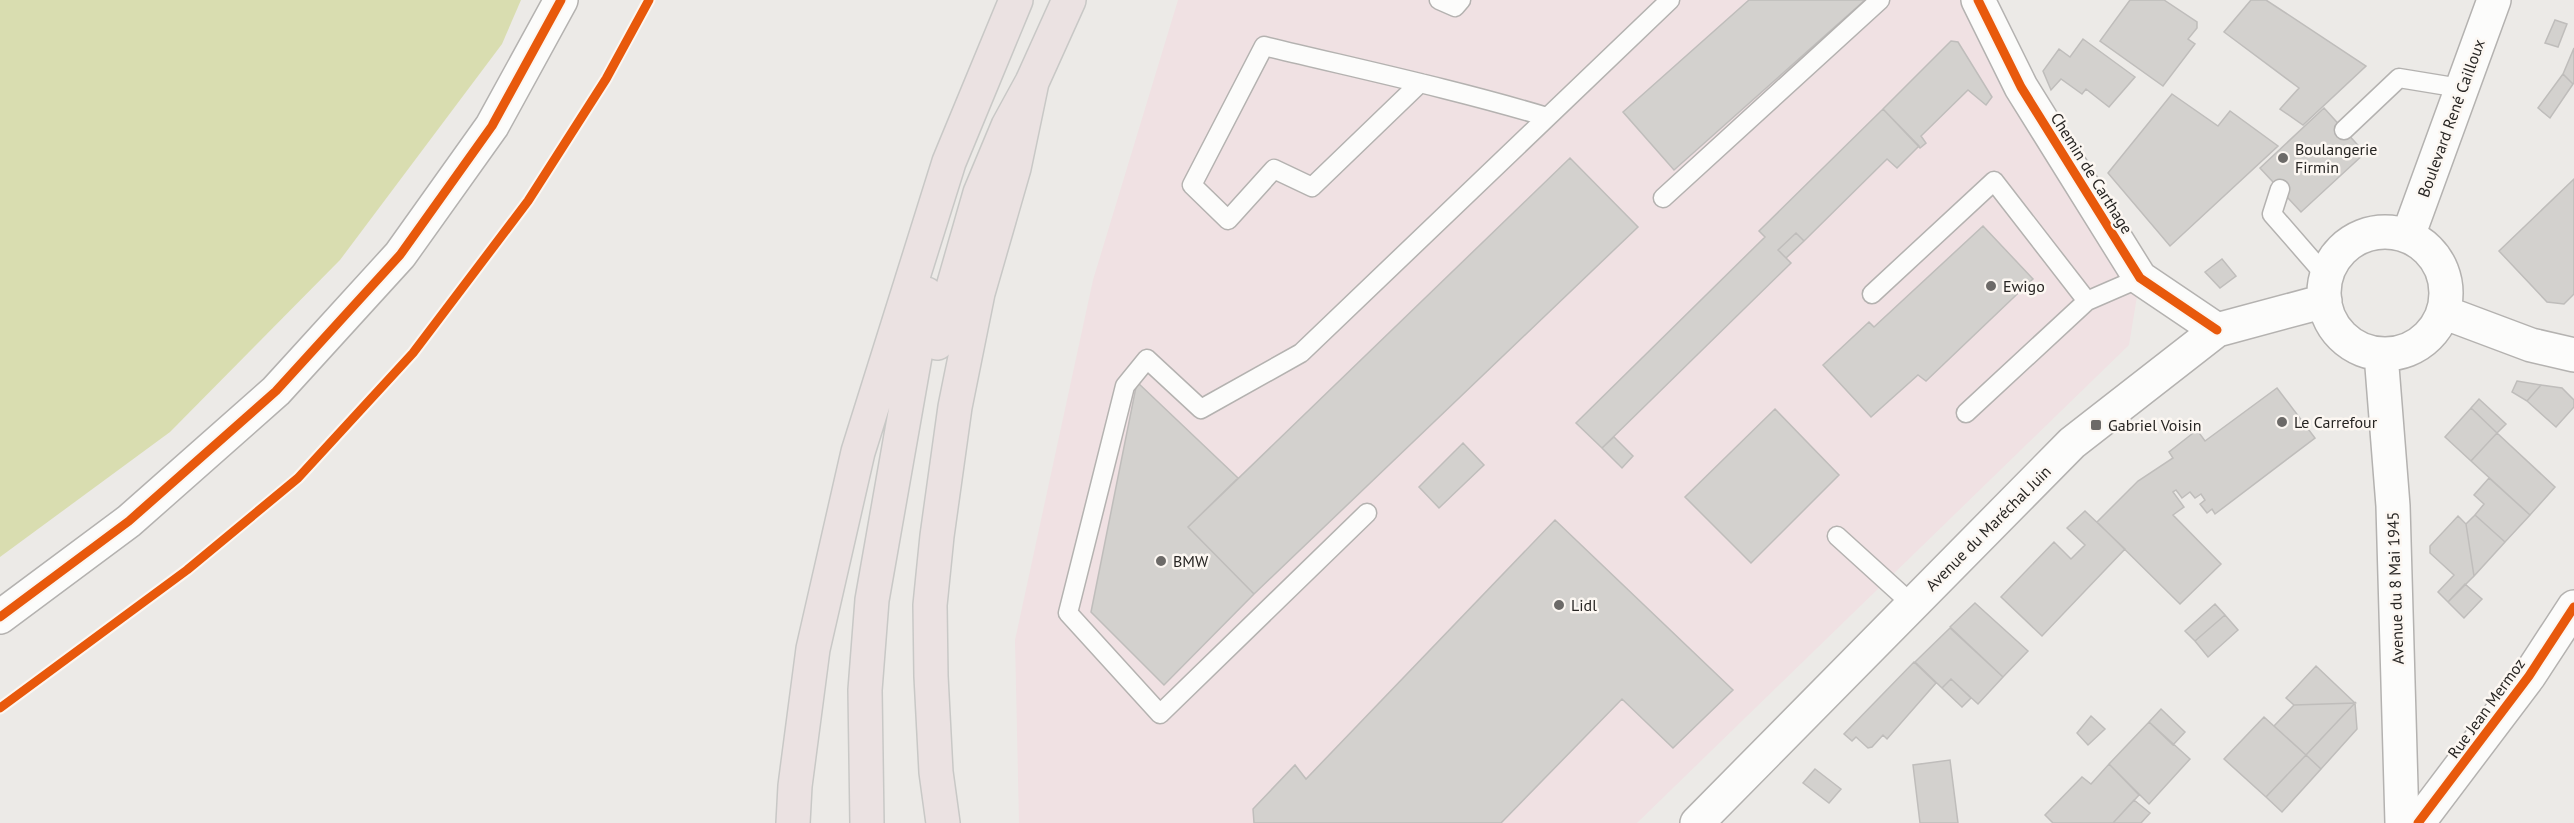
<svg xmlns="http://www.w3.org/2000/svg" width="2574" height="823" viewBox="0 0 2574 823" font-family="'PT Sans',sans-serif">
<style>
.commercial{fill:#f0e1e3}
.green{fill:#d9ddb0}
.building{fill:#d3d1ce;stroke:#bfbdbb;stroke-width:1.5}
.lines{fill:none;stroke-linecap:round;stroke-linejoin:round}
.service-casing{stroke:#b4b2b0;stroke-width:21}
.minor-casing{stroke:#b4b2b0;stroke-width:36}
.tertiary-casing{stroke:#b4b2b0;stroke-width:36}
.secondary-casing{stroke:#b4b2b0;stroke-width:36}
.primary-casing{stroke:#c8c8c6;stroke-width:36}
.service{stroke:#fcfcfb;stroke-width:18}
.minor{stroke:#fcfcfb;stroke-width:33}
.tertiary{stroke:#fcfcfb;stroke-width:33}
.secondary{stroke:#fcfcfb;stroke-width:33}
.primary{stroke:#ebe2e2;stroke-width:33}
.cycleway-casing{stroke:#fcf7f2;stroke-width:13}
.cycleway{stroke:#e8590c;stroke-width:9}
.poi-dot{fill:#6c6a68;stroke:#fcf7f2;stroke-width:2}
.labels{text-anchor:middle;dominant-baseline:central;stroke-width:5;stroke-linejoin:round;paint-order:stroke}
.street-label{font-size:16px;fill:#272523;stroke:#fcf7f2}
.poi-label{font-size:16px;fill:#272523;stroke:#fcf7f2;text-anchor:start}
</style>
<rect width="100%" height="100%" fill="#eceae7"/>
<path class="commercial" d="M1178 0H1978L2140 278 2129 345 1637 823H1019L1015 640 1093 280Z"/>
<path class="green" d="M0 0H521L502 44 340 260 170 432 0 557Z"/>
<path class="building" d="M1749 0H1865L1674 170 1623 112Z
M2130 0H2164L2197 22V28L2188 39 2195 44 2163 86 2100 41Z
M2251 0H2266L2366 66 2303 125 2280 109 2299 88 2224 32Z
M2555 20 2567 24 2558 47 2545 43Z
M2083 39 2135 77 2109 107 2086 89 2082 94 2061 79 2051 90 2043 71 2059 49 2070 57Z
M1951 41 1958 42 1992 97 1986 105 1968 90 1921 136 1926 143 1920 148 1883 109Z
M2574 48V83L2573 84 2563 74Z
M2563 74 2573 84 2550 118 2538 108Z
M2172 94 2218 126 2230 111 2278 146 2170 246 2108 173Z
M2324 108 2365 153 2301 212 2260 168Z
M1883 109 1919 146 1897 168 1887 159 1804 241 1796 233 1778 250 1791 263 1602 448 1576 423 1765 237 1759 231Z
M1570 158 1638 227 1254 594 1188 527Z
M2574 179V294L2564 304 2547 302 2499 251Z
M1983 226 2033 279 1926 381 1918 375 1871 417 1823 365 1869 322 1874 327Z
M1796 233 1804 241 1786 258 1778 250Z
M2222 259 2236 276 2220 288 2205 272Z
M2517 381 2541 385 2527 401 2512 392Z
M1137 382 1238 478 1188 527 1254 594 1164 685 1091 612Z
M2541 385 2562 388 2574 400V407L2556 427 2527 401Z
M2277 388 2315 438 2215 514 2212 509 2207 513 2200 504 2205 500 2201 494 2195 498 2190 492 2182 498 2176 490 2173 492 2184 507 2173 515 2221 564 2180 604 2097 522 2138 481 2173 458 2169 452 2197 430 2205 441Z
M2479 399 2506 424 2497 433 2471 408Z
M2471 408 2497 433 2471 461 2445 437Z
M1775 409 1839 475 1751 563 1685 497Z
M2497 433 2555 487 2530 515 2471 461Z
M1614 437 1633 456 1622 468 1602 448Z
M1463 443 1484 465 1439 508 1419 487Z
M2489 478 2530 515 2505 542 2475 515 2484 504 2474 495Z
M2085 511 2125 549 2042 636 2001 597 2054 542 2071 559 2085 545 2067 528Z
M2475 515 2505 542 2474 576 2466 524Z
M2458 516 2466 524 2474 576 2448 602 2438 592 2454 575 2430 553V546Z
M1555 520 1733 690 1673 748 1622 699 1501 823H1254L1253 809 1295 765 1306 779Z
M2465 584 2482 599 2464 618 2448 602Z
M1975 603 2028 651 2003 677 1950 627Z
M2215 604 2225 615 2195 641 2185 631Z
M2225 615 2238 630 2208 657 2195 641Z
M1950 628 2003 677 1978 704 1951 679 1942 688 1915 662Z
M1914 662 1936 683 1887 739 1883 735 1872 747 1868 748 1856 737 1852 741 1844 734Z
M2316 666 2355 703 2294 705 2286 698Z
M1951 679 1971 698 1962 707 1942 688Z
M2355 703 2306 755 2274 726 2294 705Z
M2355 703 2357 729 2321 769 2306 755Z
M2161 709 2185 732 2173 745 2149 722Z
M2091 716 2105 729 2088 745 2077 733Z
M2264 717 2306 755 2266 797 2224 759Z
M2149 722 2190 759 2149 804 2109 764Z
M2306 755 2321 769 2282 812 2266 797Z
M1950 760 1958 823H1920L1913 765Z
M2109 764 2139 795 2113 823H2053L2045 815 2082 777 2091 784Z
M1815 769 1841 789 1829 803 1803 783Z
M2134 800 2150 813 2141 823H2113Z"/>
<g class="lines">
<defs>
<path id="service" d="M1439 0 1455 7 1461 0
M1420 83 1312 187 1274 169 1228 220 1192 185 1264 46C1359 69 1454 89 1547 117
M2344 130 2399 78 2460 88
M2280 189 2272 214 2326 276
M1663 198 1880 0
M1872 294 1994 181 2087 301
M1966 413 2087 301 2140 278
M1367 513 1160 714 1068 613 1125 386 1147 359 1201 409 1301 353 1670 0
M1837 536 1913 605"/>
<path id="minor" d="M1978 0 2021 87 2140 278 2217 330
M2418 823 2529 676 2574 607"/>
<path id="tertiary" d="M0 617 129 521 276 391 400 255 492 126 561 0"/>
<path id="secondary" d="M2324 293a61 61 0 1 1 122 0a61 61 0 1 1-122 0Z
M2408 236 2494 0
M2443 312 2531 345 2574 355
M2381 354 2393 506 2402 823
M1697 823 2072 443 2217 330 2325 301"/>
<path id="primary" d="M937 343 980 193 1008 126 1032 82 1069 0
M793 823 795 786 813 649 858 452 949 162 1016 0
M867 823 865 690 872 600 926 294
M943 823 936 772 931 676 930 605 937 536 955 407 978 293 1014 168 1032 82"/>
</defs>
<use href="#service" class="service-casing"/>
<use href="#minor" class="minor-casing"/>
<use href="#tertiary" class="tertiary-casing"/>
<use href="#secondary" class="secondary-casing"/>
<use href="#primary" class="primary-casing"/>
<use href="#service" class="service"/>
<use href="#minor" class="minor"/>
<use href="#tertiary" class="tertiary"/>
<use href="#secondary" class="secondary"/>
<use href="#primary" class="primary"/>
<defs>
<path id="cycleway" d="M1978 0 2021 87 2140 278 2217 330
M0 617 129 521 276 391 400 255 492 126 561 0
M0 708 187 570 298 478 413 353 528 201 606 79 649 0
M2418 823 2529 676 2574 607"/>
</defs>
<use href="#cycleway" class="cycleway-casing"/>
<use href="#cycleway" class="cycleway"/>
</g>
<g class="poi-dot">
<circle cx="2283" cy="158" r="6"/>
<circle cx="1991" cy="286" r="6"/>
<circle cx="2282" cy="422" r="6"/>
<rect x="2090" y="419" width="12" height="12" rx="3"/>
<circle cx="1161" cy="561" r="6"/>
<circle cx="1559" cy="605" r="6"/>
</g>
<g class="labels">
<g class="street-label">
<text transform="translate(2451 118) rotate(-70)">Boulevard René Cailloux</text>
<text transform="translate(2092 173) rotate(58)">Chemin de Carthage</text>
<text transform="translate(1988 528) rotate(-45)">Avenue du Maréchal Juin</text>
<text transform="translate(2395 588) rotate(-92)">Avenue du 8 Mai 1945</text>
<text transform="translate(2486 708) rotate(-54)">Rue Jean Mermoz</text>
</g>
<g class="poi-label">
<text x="2295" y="149">Boulangerie<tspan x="2295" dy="18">Firmin</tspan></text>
<text x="2003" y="286">Ewigo</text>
<text x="2294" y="422">Le Carrefour</text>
<text x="2108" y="425">Gabriel Voisin</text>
<text x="1173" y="561">BMW</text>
<text x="1571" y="605">Lidl</text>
</g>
</g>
</svg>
